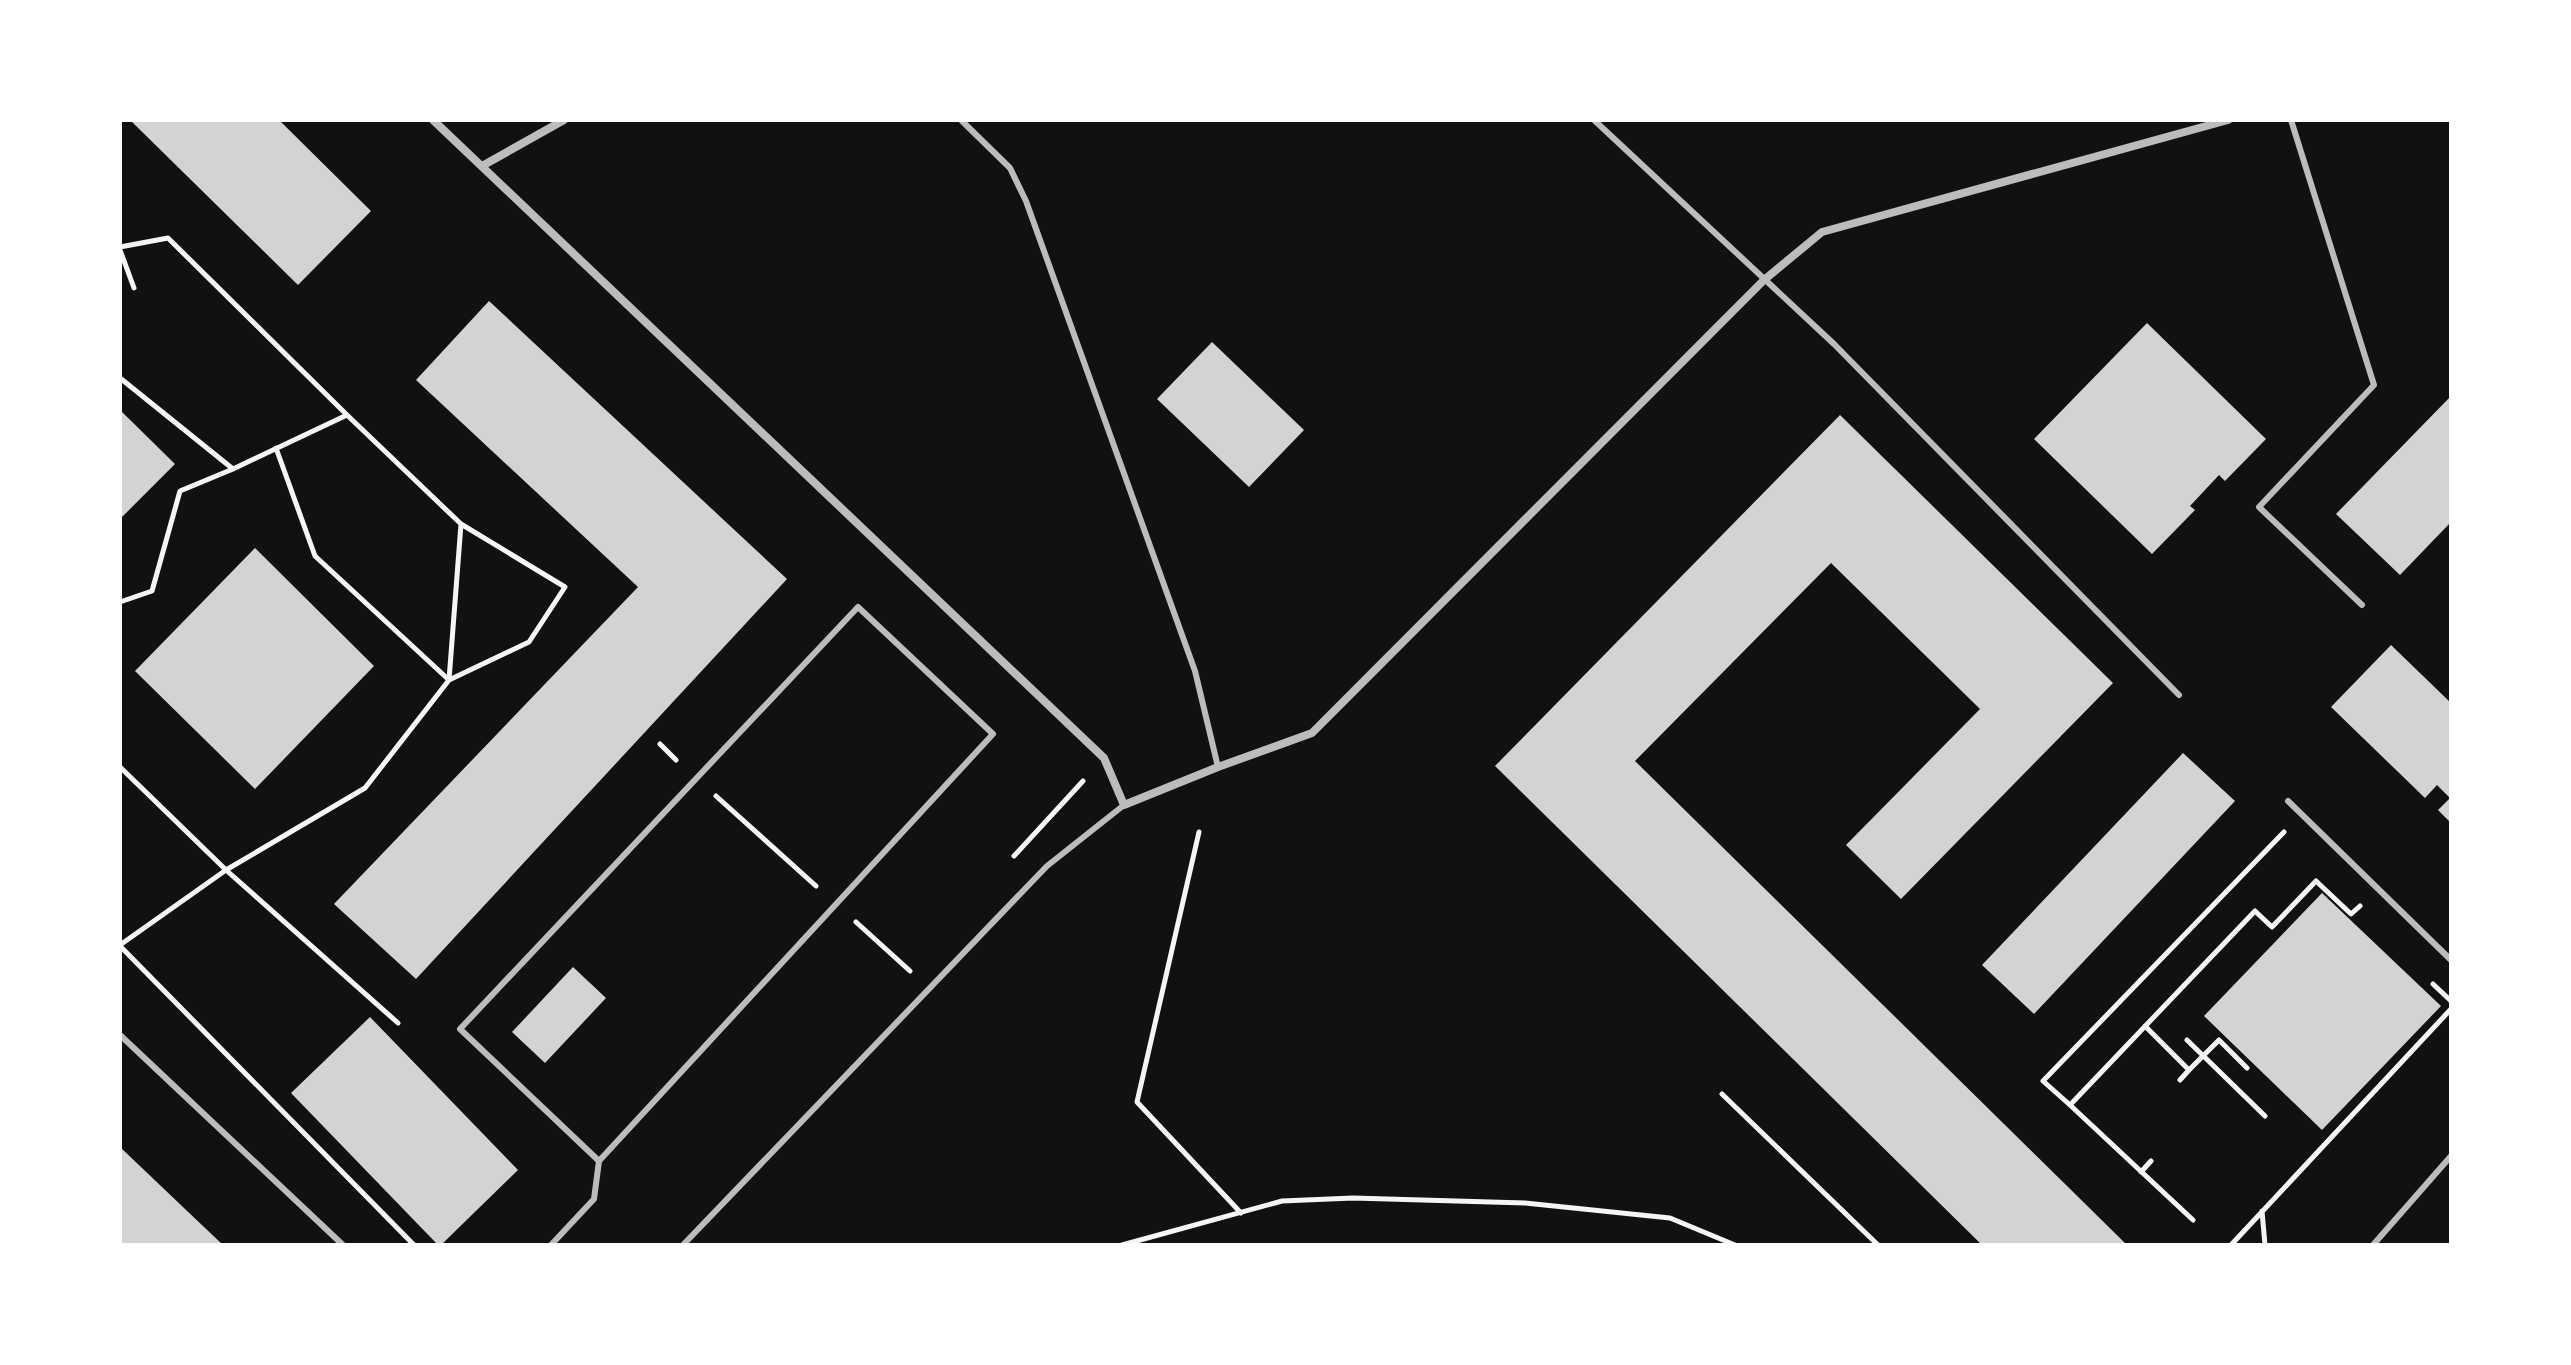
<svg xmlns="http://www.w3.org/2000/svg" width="2571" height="1365" viewBox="0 0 2571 1365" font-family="'DejaVu Sans',sans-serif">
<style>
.building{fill:#d3d3d3}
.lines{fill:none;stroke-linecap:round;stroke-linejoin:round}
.path{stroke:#f5f5f5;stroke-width:5}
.service{stroke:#bcbcbc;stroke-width:6}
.minor{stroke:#bcbcbc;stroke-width:8}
</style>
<rect width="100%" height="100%" fill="#111"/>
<path class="building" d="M130 120H279L371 211 298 285Z
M489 301 787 579 416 979 334 904 638 587 416 380Z
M2147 323 2266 439 2225 481 2219 475 2190 506 2195 510 2152 554 2034 439Z
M1212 342 1304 430 1249 487 1157 399Z
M2451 396V522L2400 575 2336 514Z
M120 410 175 464 120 519Z
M1840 415 2113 683 1901 899 1846 845 1980 709 1831 563 1635 761 2127 1245H1982L1495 766Z
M255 548 374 666 255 789 135 671Z
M2391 645 2451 703V823L2438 810 2450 798 2437 785 2425 798 2331 707Z
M2183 753 2235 801 2034 1014 1982 965Z
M2322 893 2441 1006 2322 1130 2204 1016Z
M573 967 606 998 545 1063 512 1032Z
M370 1017 518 1170 441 1245H438L291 1093Z
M120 1147 184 1208 223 1245H120Z"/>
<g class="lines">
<path class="path" d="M120 247 168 238 347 415
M120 250 134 288
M120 378 233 469 347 415 461 524 449 680 365 788 226 870 120 945
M276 448 315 556 449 680 529 642 565 587 461 524
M120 602 152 591 180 491 233 469
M660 744 676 760
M120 767 226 870 398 1023
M716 796 816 886
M1199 832 1137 1102 1241 1213
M1014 856 1083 781
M856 922 910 971
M120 946 414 1245
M2433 984 2451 1001
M2145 1026 2189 1070 2180 1080
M2187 1040 2265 1116
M2189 1070 2219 1040 2247 1068
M1722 1094 1878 1245
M2070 1105 2043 1081 2284 832
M2141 1172 2151 1161
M2262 1211 2265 1245
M2193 1220 2070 1105 2255 911 2272 927 2316 881 2351 914 2360 906
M1122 1245 1282 1201 1353 1198 1525 1203 1670 1218 1735 1245
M2231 1245 2451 1009"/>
<path class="service" d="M961 120 1010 168 1026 201 1195 671 1218 767
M1594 120 1834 344 2179 695
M2291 120 2374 385 2259 507 2362 605
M2288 801 2451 960
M120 1035 343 1245
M551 1245 594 1199 599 1161 993 734 858 607 460 1029 599 1161
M683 1245 1047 866 1124 805
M2373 1245 2451 1156"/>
<path class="minor" d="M433 120 1104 758 1124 805 1218 767 1312 733 1764 280 1822 232 2228 120
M482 166 564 120"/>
</g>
<rect width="2571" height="1365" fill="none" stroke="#ffffff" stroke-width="244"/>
</svg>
